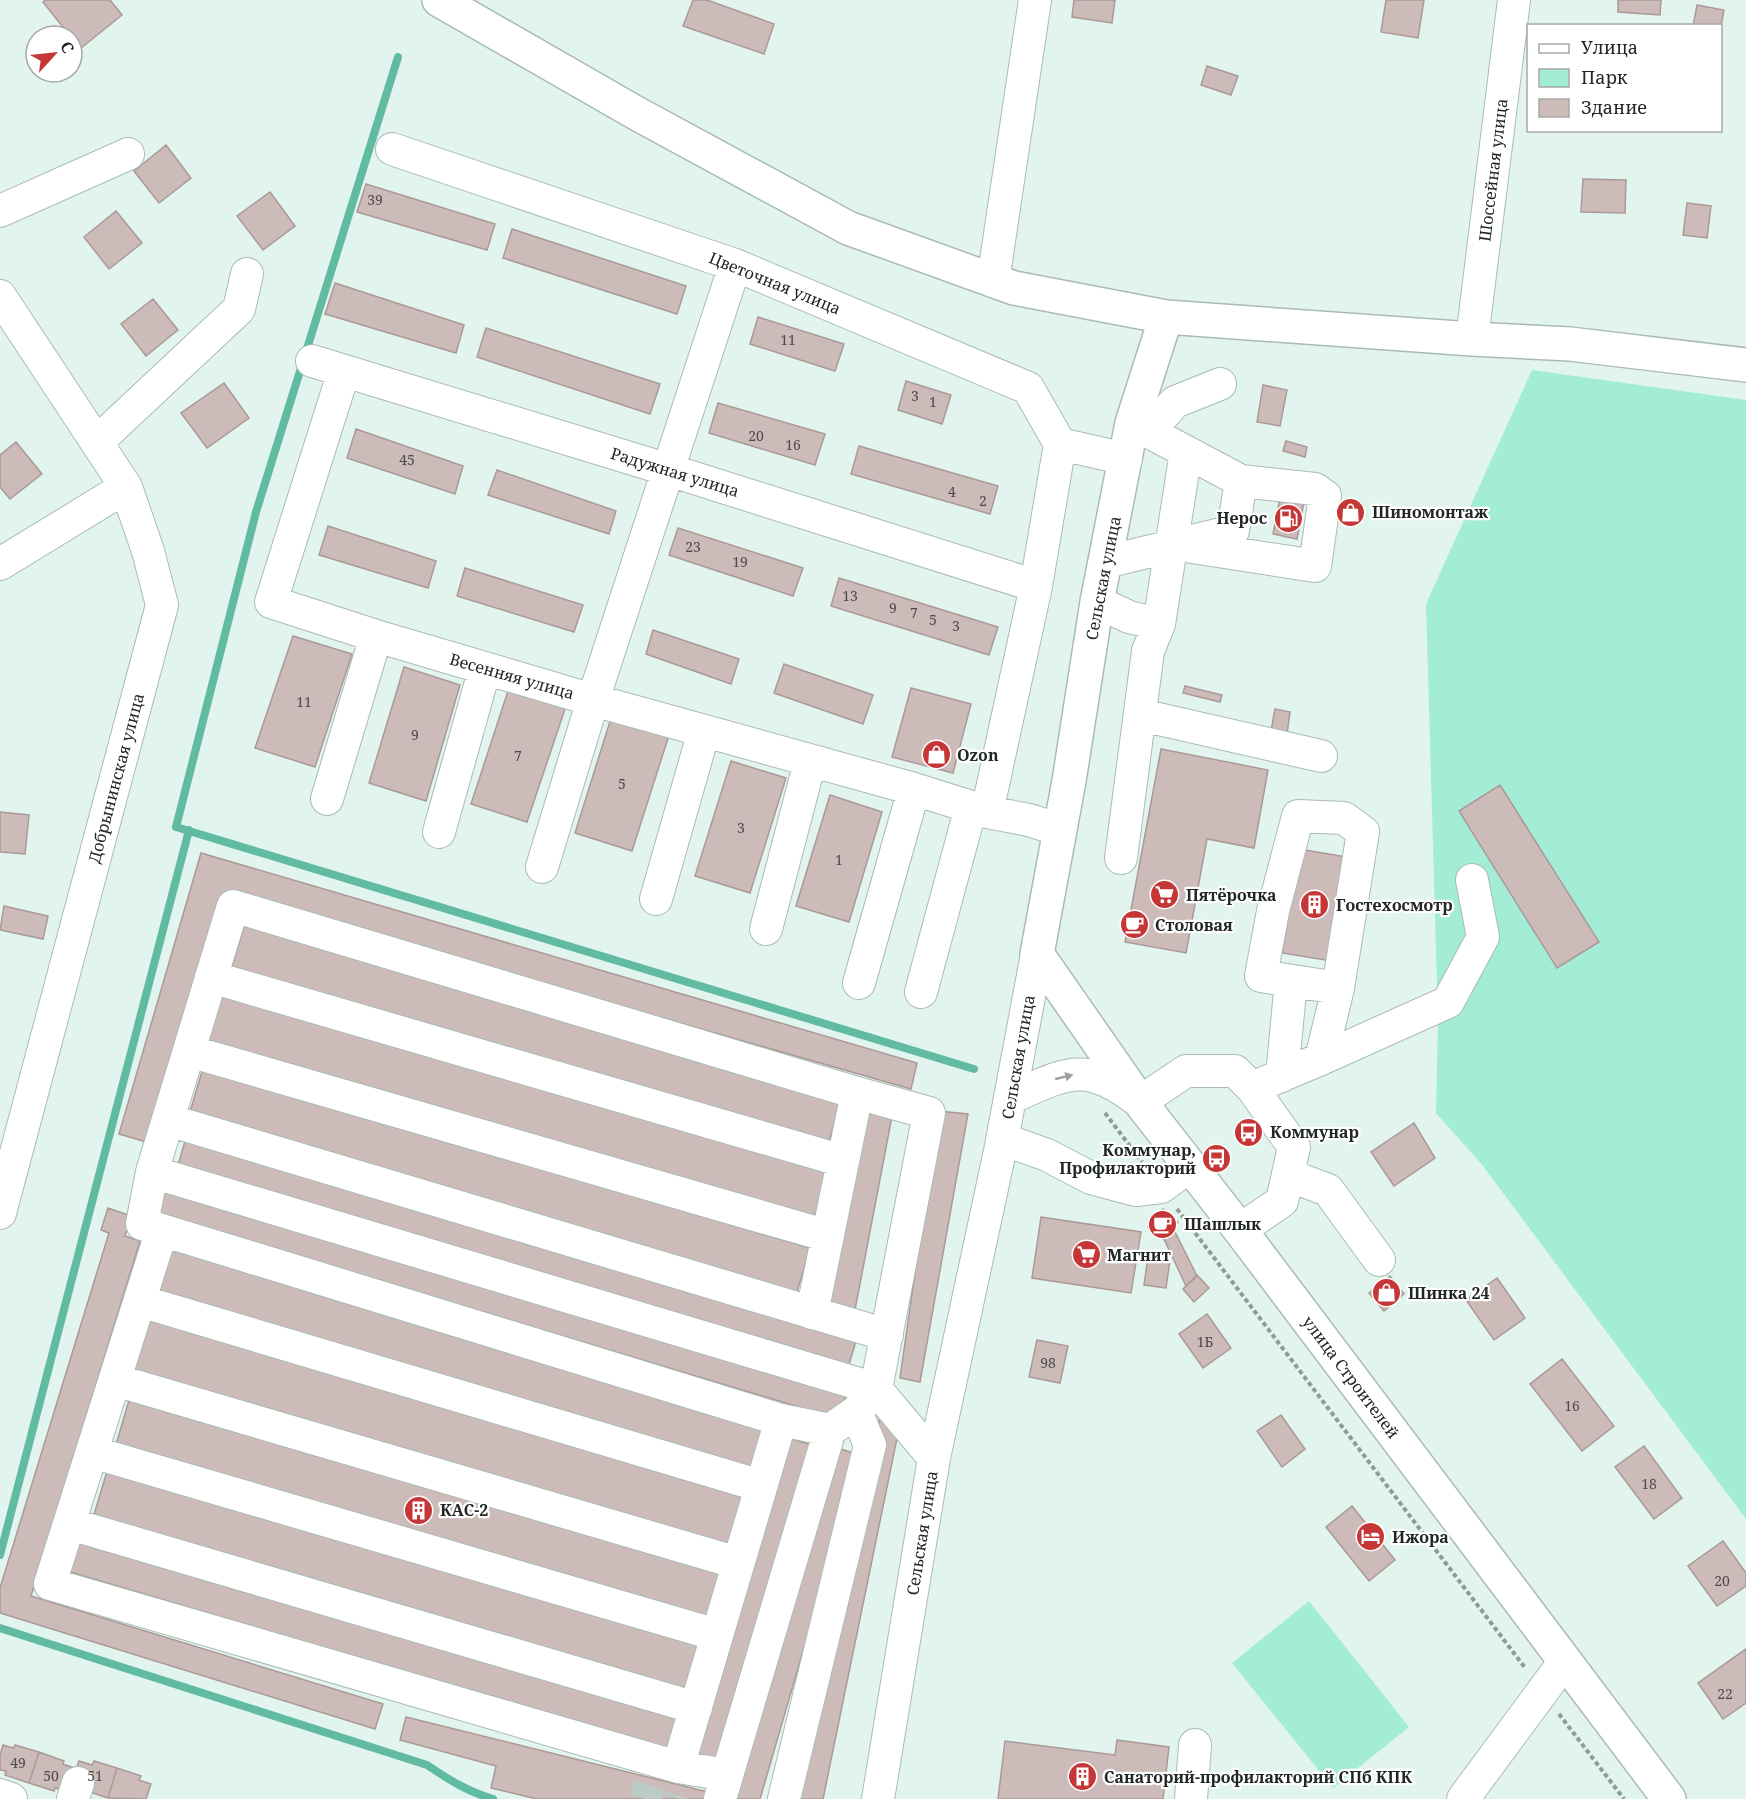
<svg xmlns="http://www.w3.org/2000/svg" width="1746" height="1799" viewBox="0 0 1746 1799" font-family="'Noto Serif',serif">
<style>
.green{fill:#a3ecd6}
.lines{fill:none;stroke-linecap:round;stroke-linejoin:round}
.stream{stroke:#61bba2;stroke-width:8}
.building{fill:#cdbbb9;stroke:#aa9997;stroke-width:1.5}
.minor-tunnel{stroke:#bbcbc6;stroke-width:32;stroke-dasharray:32 16;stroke-linecap:butt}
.minor-casing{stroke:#aabbb5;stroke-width:34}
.major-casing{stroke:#aabbb5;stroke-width:36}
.path{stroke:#8e9b96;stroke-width:4;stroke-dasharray:4.5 3;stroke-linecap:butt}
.minor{stroke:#fff;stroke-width:32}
.major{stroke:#fff;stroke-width:33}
.oneway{fill:#9b9e9d}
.labels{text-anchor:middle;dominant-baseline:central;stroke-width:4.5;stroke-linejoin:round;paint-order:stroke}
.number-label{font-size:14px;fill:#4c4c4a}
.street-label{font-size:16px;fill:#212725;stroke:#fff}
.poi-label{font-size:16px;font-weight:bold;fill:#212725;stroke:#fff;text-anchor:start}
</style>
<rect width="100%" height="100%" fill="#e2f4ee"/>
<path class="green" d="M1532 370 1746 400V1519L1483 1166 1436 1113 1438 1020 1426 604Z
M1309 1601 1409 1727 1333 1788 1232 1663Z"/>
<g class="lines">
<path class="stream" d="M398 57 256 512 176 827 974 1069
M0 1555 189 830
M0 1628 427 1765C448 1779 468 1792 493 1799"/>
</g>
<path class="building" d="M45 0H110L122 15 80 49 72 36H70L43 2Z
M693 0H707L774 24 764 54 683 26Z
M1074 0H1115L1112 23 1072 17Z
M1386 0H1424L1418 38 1381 32Z
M1618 0H1661L1660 15 1618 12Z
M1697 5 1724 10 1720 31V26H1693Z
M1207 66 1238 76 1231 95 1201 85Z
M166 145 191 178 159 203 134 171Z
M1583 179 1626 180 1625 213 1581 212Z
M366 184 495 224 487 250 357 212Z
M270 192 295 226 263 250 237 216Z
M1687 203 1711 206 1707 238 1683 235Z
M116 211 142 243 109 269 84 237Z
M512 229 686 286 677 314 503 258Z
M335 283 464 325 456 353 325 314Z
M153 299 178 330 146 356 121 324Z
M758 317 844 344 835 371 750 344Z
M486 328 660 384 650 414 477 357Z
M906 381 951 395 942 424 898 410Z
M224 383 249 418 207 448 181 413Z
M1263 385 1287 390 1280 426 1257 422Z
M718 403 825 434 815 465 709 433Z
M356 429 463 466 455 494 347 458Z
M1286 441 1307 447 1305 457 1283 451Z
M16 442 42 474 10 499 0 487V455Z
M859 446 998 486 990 514 851 474Z
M497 470 616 511 609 534 488 495Z
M1280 498 1304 502 1297 539 1273 534Z
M1347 501 1361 505 1355 524 1342 520Z
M328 526 436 561 428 588 319 555Z
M678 528 803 568 793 596 669 555Z
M465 568 583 605 574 632 457 596Z
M839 578 998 627 989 655 831 606Z
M653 630 739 659 731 684 646 654Z
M293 636 352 654 315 767 255 748Z
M784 664 873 695 863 724 774 693Z
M404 667 460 685 426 801 369 783Z
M1185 686 1222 695 1220 702 1183 693Z
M509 688 566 706 527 822 471 804Z
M911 688 971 704 953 773 892 757Z
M1275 709 1290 712 1287 734 1271 731Z
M612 715 670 732 632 851 575 833Z
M1161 749 1268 770 1254 848 1207 839 1186 953 1125 942Z
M731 761 786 778 750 893 695 876Z
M1500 785 1599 942 1557 968 1459 811Z
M830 795 882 812 849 922 796 906Z
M0 812 29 815 25 854 0 852Z
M1299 849 1347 857 1331 961 1282 953Z
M201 853 917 1063 911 1089 226 893 153 1144 119 1134Z
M4 906 48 916 43 939 0 930Z
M246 921 841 1100 827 1148 231 969Z
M222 993 828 1171 814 1219 207 1042Z
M203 1068 810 1248 797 1292 190 1112Z
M866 1106 893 1111 855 1310 829 1304Z
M938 1111 968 1114 920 1382 900 1378Z
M1414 1123 1435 1158 1394 1186 1371 1152Z
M186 1138 856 1341 848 1368 178 1165Z
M158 1186 846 1393 839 1419 151 1212Z
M108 1208 131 1216 125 1236 140 1241 31 1596 383 1704 375 1729 0 1613V1588L109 1233 101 1230Z
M1163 1209 1178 1222 1163 1239 1148 1227Z
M1041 1217 1141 1232 1131 1293 1032 1278Z
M1173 1228 1197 1276 1186 1286 1164 1239Z
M172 1246 767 1429 753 1476 158 1294Z
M1148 1257 1170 1260 1166 1288 1144 1285Z
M1197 1275 1209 1288 1194 1302 1183 1289Z
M1390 1276 1404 1294 1384 1311 1369 1293Z
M1497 1278 1525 1318 1494 1340 1466 1300Z
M1207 1314 1231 1348 1203 1368 1179 1334Z
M147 1317 745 1498 729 1552 131 1371Z
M1037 1340 1068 1346 1060 1383 1029 1377Z
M1562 1359 1614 1426 1582 1451 1530 1384Z
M130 1397 724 1571 709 1622 115 1448Z
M881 1413 901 1419 823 1799H792Z
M1281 1415 1305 1449 1282 1467 1257 1431Z
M789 1438 815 1446 719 1767 692 1759Z
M831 1446 860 1455 760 1799H729Z
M1644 1446 1682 1498 1654 1519 1615 1467Z
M108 1468 700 1644 685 1694 93 1518Z
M1352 1506 1395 1560 1369 1581 1326 1527Z
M79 1541 681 1720 672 1751 70 1572Z
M1723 1541 1746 1573V1586L1717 1606 1688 1566Z
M1746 1649V1703L1723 1719 1698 1683Z
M406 1717 716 1794 715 1799H537L491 1788 496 1766 400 1740Z
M1117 1740 1169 1747 1163 1799H998L1005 1741 1115 1755Z
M3 1745 14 1748 15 1745 39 1752 29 1783 5 1775 6 1771 0 1770V1755Z
M39 1752 64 1761 63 1764 74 1768 66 1791 55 1788 54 1791 29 1783Z
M79 1761 92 1765 94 1761 117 1768 108 1798 84 1790 72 1781Z
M117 1768 141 1776 139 1780 151 1784 146 1799 108 1798Z"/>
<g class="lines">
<path class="minor-tunnel" d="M645 1799 649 1785
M679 1799 680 1796"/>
<defs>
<path id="minor" d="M392 149 735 265 1028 388 1060 444 1126 459
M0 211 128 154
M993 281 1035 0
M0 296 126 487
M1472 339 1514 0
M312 361 669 470 1036 586
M344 371 271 602 376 636 593 700 914 789 987 812 1029 820 1060 830
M1148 432 1175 402 1220 384
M97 442 239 309 247 274
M1192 547 1315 566 1325 496 1315 489 1241 481
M1106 562 1233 531 1241 481 1132 423
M0 564 126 487 148 551 162 605 0 1213
M1097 602 1129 617 1159 624 1148 651 1121 858
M1159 624 1186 452
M1141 715 1321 756
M327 799 376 636
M987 812 1036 586 1060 444
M439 832 485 668
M542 867 593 700 735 265
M656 899 704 731
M233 906 857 1093 929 1113 876 1389 856 1412 830 1430 781 1420 142 1224 152 1172Z
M766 929 810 762
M211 977 843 1161
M859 983 914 789
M921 992 971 807
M189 1051 828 1236
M1321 1059 1448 1002 1483 937 1472 880
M1282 1076 1291 981
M1252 1088 1321 1059 1338 988 1363 832 1344 818 1298 816 1273 911 1261 976 1338 988
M1010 1098C1069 1072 1084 1060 1140 1102L1186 1071H1235L1252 1088 1294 1147 1282 1201 1240 1230
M168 1120 887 1335
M1002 1139 1047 1155 1091 1178 1136 1190 1161 1187 1190 1166
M152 1172 876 1389 934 1458
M1288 1175 1328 1190 1379 1260
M162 1230 50 1584 678 1767 727 1775
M140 1301 761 1486
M812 1313 857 1093
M115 1380 738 1563
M92 1452 717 1635
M70 1524 696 1708
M678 1767 781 1420
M0 1795 11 1799
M73 1799 78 1783
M720 1799 830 1430
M784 1799 870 1445 856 1412
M878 1799 934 1458 1000 1151 1037 954
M1191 1799 1195 1745
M1463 1799 1565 1661"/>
<path id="major" d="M439 0 636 113 848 228 1014 288 1166 317 1472 339 1570 344 1746 365
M1166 317 1132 423 1097 602 1069 781 1037 954 1140 1102 1240 1230 1669 1799"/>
</defs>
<use href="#minor" class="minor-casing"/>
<use href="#major" class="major-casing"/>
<path class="path" d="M1105 1113 1142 1162
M1177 1209 1526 1669
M1559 1714 1624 1799"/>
<use href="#minor" class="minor"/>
<use href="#major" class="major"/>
</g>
<defs><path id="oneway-solid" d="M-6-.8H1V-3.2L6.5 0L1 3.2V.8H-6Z" transform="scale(1.5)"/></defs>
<use class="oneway" href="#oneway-solid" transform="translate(1064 1077) rotate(-13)"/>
<defs>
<symbol id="shop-disc" viewBox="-11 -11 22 22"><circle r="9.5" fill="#c53637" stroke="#fff"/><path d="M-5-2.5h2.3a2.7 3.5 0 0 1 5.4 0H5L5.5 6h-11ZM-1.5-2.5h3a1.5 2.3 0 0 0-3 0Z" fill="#fff"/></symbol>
<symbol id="fuel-disc" viewBox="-11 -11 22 22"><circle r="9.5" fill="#c53637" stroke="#fff"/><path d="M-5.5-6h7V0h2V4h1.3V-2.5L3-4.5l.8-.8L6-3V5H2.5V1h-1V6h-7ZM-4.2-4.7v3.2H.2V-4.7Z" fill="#fff"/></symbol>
<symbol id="supermarket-disc" viewBox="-11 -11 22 22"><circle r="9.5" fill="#c53637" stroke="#fff"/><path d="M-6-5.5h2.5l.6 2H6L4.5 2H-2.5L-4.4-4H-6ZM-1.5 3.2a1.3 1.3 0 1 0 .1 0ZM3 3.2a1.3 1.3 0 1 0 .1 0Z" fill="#fff"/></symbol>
<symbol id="building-disc" viewBox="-11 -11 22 22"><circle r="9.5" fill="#c53637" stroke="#fff"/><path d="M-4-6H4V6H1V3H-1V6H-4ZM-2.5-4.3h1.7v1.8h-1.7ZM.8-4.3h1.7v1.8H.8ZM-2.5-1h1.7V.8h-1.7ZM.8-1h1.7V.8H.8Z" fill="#fff"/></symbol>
<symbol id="cafe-disc" viewBox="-11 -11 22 22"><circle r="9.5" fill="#c53637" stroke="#fff"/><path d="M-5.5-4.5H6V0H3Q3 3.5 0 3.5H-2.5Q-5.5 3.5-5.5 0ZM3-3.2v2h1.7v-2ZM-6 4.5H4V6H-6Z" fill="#fff"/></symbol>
<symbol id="bus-disc" viewBox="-11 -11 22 22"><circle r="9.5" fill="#c53637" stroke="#fff"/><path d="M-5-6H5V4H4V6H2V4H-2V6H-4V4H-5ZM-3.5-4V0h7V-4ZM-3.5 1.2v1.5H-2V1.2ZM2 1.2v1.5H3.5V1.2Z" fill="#fff"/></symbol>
<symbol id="hotel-disc" viewBox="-11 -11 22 22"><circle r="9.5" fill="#c53637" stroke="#fff"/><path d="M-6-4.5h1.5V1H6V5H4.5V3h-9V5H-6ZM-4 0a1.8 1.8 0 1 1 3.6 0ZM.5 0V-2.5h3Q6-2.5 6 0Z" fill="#fff"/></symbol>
</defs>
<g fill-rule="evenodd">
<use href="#shop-disc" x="1334" y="496" width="33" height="33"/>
<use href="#fuel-disc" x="1272" y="502" width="33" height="33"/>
<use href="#shop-disc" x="920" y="738" width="33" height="33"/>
<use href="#supermarket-disc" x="1148" y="878" width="33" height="33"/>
<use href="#building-disc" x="1298" y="888" width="33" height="33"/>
<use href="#cafe-disc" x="1118" y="908" width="33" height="33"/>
<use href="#bus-disc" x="1232" y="1116" width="33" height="33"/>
<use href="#bus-disc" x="1200" y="1142" width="33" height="33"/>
<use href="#cafe-disc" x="1146" y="1208" width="33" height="33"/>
<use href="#supermarket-disc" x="1070" y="1238" width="33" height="33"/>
<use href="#shop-disc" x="1370" y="1276" width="33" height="33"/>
<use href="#building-disc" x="402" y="1494" width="33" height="33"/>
<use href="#hotel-disc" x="1354" y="1520" width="33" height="33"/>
<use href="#building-disc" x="1066" y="1760" width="33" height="33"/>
</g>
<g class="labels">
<g class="number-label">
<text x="375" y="199">39</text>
<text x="788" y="339">11</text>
<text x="915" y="395">3</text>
<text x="933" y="401">1</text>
<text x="756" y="435">20</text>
<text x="793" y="444">16</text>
<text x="407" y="459">45</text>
<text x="952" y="491">4</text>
<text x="983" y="500">2</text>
<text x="693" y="546">23</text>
<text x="740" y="561">19</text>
<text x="850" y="595">13</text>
<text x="893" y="607">9</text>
<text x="914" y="612">7</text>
<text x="933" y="619">5</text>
<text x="956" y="625">3</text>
<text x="304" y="701">11</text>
<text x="415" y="734">9</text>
<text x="518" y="755">7</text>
<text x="622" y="783">5</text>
<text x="741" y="827">3</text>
<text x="839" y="859">1</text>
<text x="1205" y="1341">1Б</text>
<text x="1048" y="1362">98</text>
<text x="1572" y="1405">16</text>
<text x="1649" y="1483">18</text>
<text x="1722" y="1580">20</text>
<text x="1725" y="1693">22</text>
<text x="18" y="1762">49</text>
<text x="51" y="1775">50</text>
<text x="95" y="1775">51</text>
</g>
<g class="street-label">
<text transform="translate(1493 170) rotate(-83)">Шоссейная улица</text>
<text transform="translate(775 283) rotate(22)">Цветочная улица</text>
<text transform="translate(675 472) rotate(17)">Радужная улица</text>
<text transform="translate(1103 578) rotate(-79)">Сельская улица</text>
<text transform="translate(512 676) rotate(16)">Весенняя улица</text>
<text transform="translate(116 778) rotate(-75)">Добрынинская улица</text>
<text transform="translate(1018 1057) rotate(-80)">Сельская улица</text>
<text transform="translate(1351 1377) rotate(53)">улица Строителей</text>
<text transform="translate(922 1533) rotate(-81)">Сельская улица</text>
</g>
<g class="poi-label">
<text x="1372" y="512">Шиномонтаж</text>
<text x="1267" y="518" text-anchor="end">Нерос</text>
<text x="957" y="755">Ozon</text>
<text x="1186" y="895">Пятёрочка</text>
<text x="1336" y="905">Гостехосмотр</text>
<text x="1155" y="925">Столовая</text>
<text x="1270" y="1132">Коммунар</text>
<text x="1196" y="1150" text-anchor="end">Коммунар,<tspan x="1196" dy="18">Профилакторий</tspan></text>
<text x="1184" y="1224">Шашлык</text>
<text x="1107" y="1255">Магнит</text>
<text x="1408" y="1293">Шинка 24</text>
<text x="440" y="1510">КАС-2</text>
<text x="1392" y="1537">Ижора</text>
<text x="1104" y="1777">Санаторий-профилакторий СПб КПК</text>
</g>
</g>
<rect x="1527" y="24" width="195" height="108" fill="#ffffff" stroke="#a6a9a8" stroke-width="1.5"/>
<rect x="1539" y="44" width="30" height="9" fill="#ffffff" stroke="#a6a9a8" stroke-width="1.5"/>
<text x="1581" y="54" font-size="18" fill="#212725">Улица</text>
<rect x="1539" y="69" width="30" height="18" fill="#a3ecd6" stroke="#a6a9a8" stroke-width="1.5"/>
<text x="1581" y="84" font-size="18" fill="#212725">Парк</text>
<rect x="1539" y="99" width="30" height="18" fill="#cdbbb9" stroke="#a6a9a8" stroke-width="1.5"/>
<text x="1581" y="114" font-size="18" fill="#212725">Здание</text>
<g transform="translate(54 54) rotate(63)"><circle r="28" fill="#ffffff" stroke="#a6a9a8" stroke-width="1.5"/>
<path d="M0-4.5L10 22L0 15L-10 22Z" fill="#c53637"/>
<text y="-9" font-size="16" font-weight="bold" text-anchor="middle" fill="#212725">С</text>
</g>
</svg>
